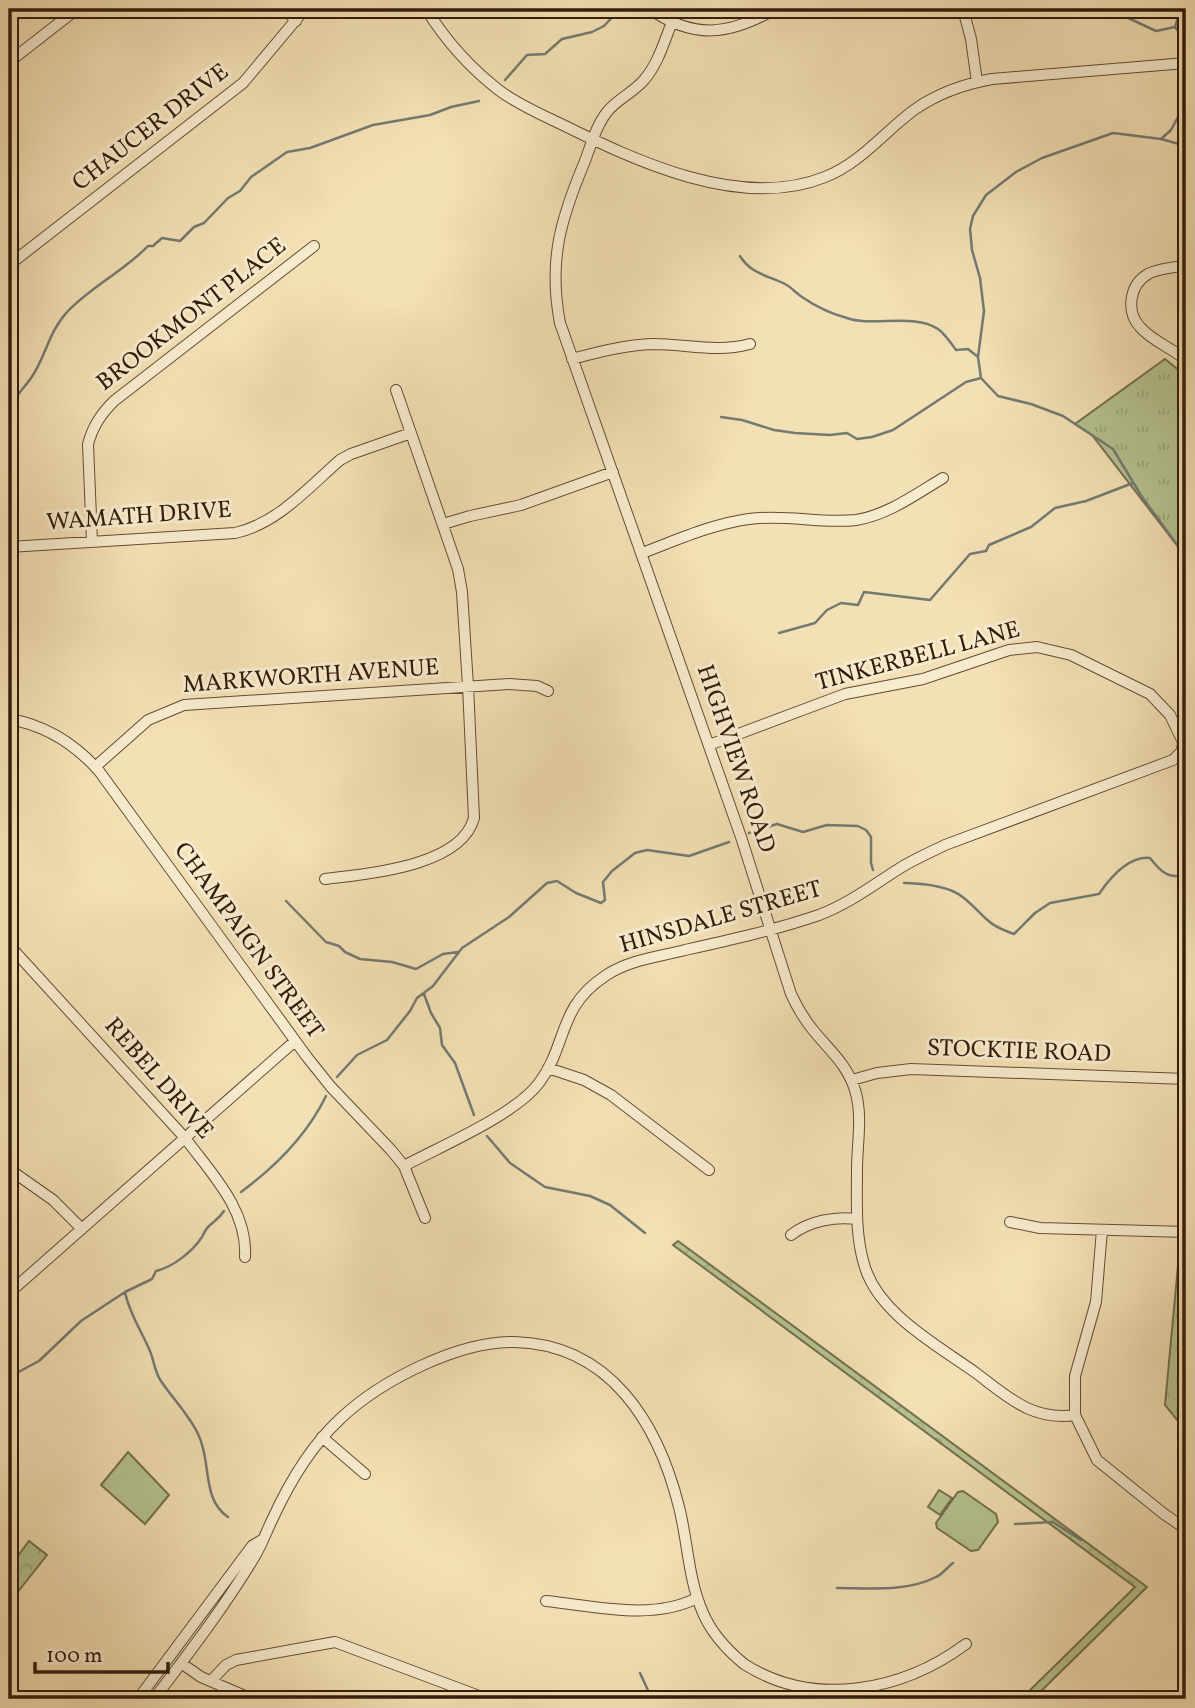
<svg xmlns="http://www.w3.org/2000/svg" width="1195" height="1708" viewBox="0 0 1195 1708" font-family="Vollkorn,serif">
<style>
.grass{fill:url(#grass-tufts);stroke:#746f4e;stroke-width:2}
.forest{fill:url(#forest-crowns);stroke:#746f4e;stroke-width:2}
.pitch{fill:#b5c391;stroke:#746f4e;stroke-width:2}
.lines{fill:none;stroke-linecap:round;stroke-linejoin:round}
.stream{stroke:#747a72;stroke-width:2.5}
.street-casing{stroke:#634c34;stroke-width:12}
.street{stroke:#f7ebce;stroke-width:10}
.labels{text-anchor:middle;dominant-baseline:central;stroke-width:6;stroke-linejoin:round;paint-order:stroke}
.street-label{font-size:24px;fill:#331b0a;stroke:#f7ebce}
</style>
<defs>
<pattern id="grass-tufts" width="24" height="20" patternUnits="userSpaceOnUse" patternTransform="scale(1.75)"><rect width="24" height="20" fill="#b5c391"/><path d="M3 7l-1-3M5 7V3M7 7l1-3M15 17l-1-3M17 17v-4M19 17l1-3" fill="none" stroke="#9ca77c"/></pattern>
<pattern id="forest-crowns" width="20" height="18" patternUnits="userSpaceOnUse" patternTransform="scale(1.75)"><rect width="20" height="18" fill="#b5c391"/><path d="M2 6a3 3 0 1 1 6 0M12 15a3 3 0 1 1 6 0" fill="none" stroke="#9ca77c"/></pattern>
</defs>
<rect width="100%" height="100%" fill="#f3e0b4"/>
<filter id="stains"><feTurbulence type="fractalNoise" baseFrequency=".00286" numOctaves="4"/><feColorMatrix values="0 0 0 0 .2 0 0 0 0 .09 0 0 0 0 .02 0 0 0 .5 -.17"/></filter>
<radialGradient id="worn" r=".72"><stop offset=".6" stop-color="#630" stop-opacity="0"/><stop offset="1" stop-color="#630" stop-opacity=".3"/></radialGradient>
<path class="grass" d="M1165 359 1186 376V557L1092 435 1075 424Z"/>
<path class="forest" d="M678 1241 1147 1587 1033 1699H1021L1135 1587 673 1245Z
M1180 1244H1186V1431L1165 1405Z
M29 1541 47 1555 9 1603V1568Z"/>
<path class="pitch" d="M128 1452 169 1495 145 1524 101 1485Z
M939 1490 952 1498 940 1515 928 1507Z
M963 1491 996 1514 998 1522 978 1550 971 1551 937 1528 936 1523 958 1492Z"/>
<g class="lines">
<path class="stream" d="M1094 9 1126 17 1156 31 1175 27
M1175 27 1181 9
M1175 27 1186 41
M505 80 527 55 545 54 562 39 592 32 604 26 620 9
M1161 139 1171 130 1186 102
M1186 146 1161 139 1113 133 1042 158 1016 172 986 195 973 216 970 229 972 250 980 278 984 311 978 357 981 378 998 396 1031 404 1063 416 1113 449 1142 497 1186 557
M740 256C751 274 767 275 785 284 791 287 796 293 802 297 815 306 832 314 847 318 872 327 915 313 938 329 945 334 951 343 956 350L968 349 978 357
M9 408C15 397 24 388 31 378 46 357 48 332 68 311 92 286 124 271 148 246H153L162 238 180 241 194 227 204 223 228 198 240 191 251 177 287 152 310 148 373 125 430 115 451 107 479 101
M721 417 742 420 774 430 795 433 830 435 847 433 857 439 872 437 893 430 966 382 981 378
M779 633 815 623 827 610 841 603 858 605 864 592 930 600 970 554 986 551 989 545 1031 527 1055 508 1086 501 1133 483
M749 833 777 824 803 832 827 825 858 826 866 830 871 837V863L873 870
M904 883C923 884 949 885 964 898 987 917 983 923 1014 934L1035 913 1050 903 1099 894C1110 878 1129 856 1150 858 1160 871 1169 880 1186 875
M286 901 326 942 339 946 345 952 360 959 392 962 416 969 443 954 458 952
M424 994 431 1013 440 1028 442 1045 455 1063 474 1115
M337 1077 357 1055 387 1040 410 1011 417 998 433 986 462 948 509 917 547 883 557 881 576 893 601 903 605 900 603 882 612 871 635 853 647 850 689 856 729 842
M487 1136 510 1163 545 1187 590 1196 610 1205 645 1233
M241 1192C275 1167 307 1135 326 1096
M1181 1263 1186 1279
M125 1292C129 1313 142 1332 150 1351 154 1361 155 1373 161 1381 173 1399 189 1415 198 1434 212 1461 201 1499 228 1517
M9 1377 39 1361 81 1321 125 1292 152 1279 156 1271C173 1267 192 1252 202 1237 203 1235 206 1229 208 1227 214 1221 219 1219 224 1211
M1015 1524 1053 1522 1081 1540
M837 1588C870 1588 907 1592 936 1577 943 1574 947 1567 953 1563
M640 1673 652 1699"/>
<defs>
<path id="street" d="M285 9 296 21
M426 9C446 41 470 68 500 91 519 105 540 114 561 124 636 161 741 211 825 177 861 163 884 132 914 110 938 93 964 84 992 79L1186 63
M650 9C694 40 730 35 775 9
M963 9 971 39 977 82
M672 22C664 42 658 64 644 80 633 93 617 99 607 112 596 126 591 145 585 161 561 218 548 260 560 323L741 837 791 994C797 1007 804 1019 813 1030 829 1050 847 1064 855 1090 863 1116 857 1143 857 1169 857 1201 855 1234 864 1264 877 1313 937 1345 976 1373 1008 1397 1032 1421 1075 1415
M9 62 77 9
M9 265 243 83 305 9
M1186 265C1174 268 1159 268 1148 274 1129 285 1126 312 1140 327 1152 341 1172 348 1186 360
M572 359C599 352 625 345 653 344 686 344 717 353 750 344
M443 524 470 516 521 505 613 472
M92 542 88 444C93 426 101 414 114 401L314 246
M9 547 235 533C277 524 309 487 340 460L351 454 411 433
M642 553C677 540 712 524 749 519 785 514 821 524 856 520 888 515 916 494 943 478
M9 719C45 725 75 744 99 771L307 1057 331 1087 391 1150 404 1166 425 1218
M709 745 845 694 923 679 1009 650 1037 647 1071 655 1150 694 1170 715 1183 742 1182 751
M95 767 148 720 184 705 509 684 537 686 548 691
M325 879C366 874 461 867 474 818L468 686 462 592 458 569 396 390
M9 945 185 1138C211 1173 248 1210 245 1257
M548 1068 584 1080 611 1095 709 1170
M852 1080 877 1073 911 1069 1186 1079
M404 1166C441 1146 515 1115 539 1083 568 1044 557 1008 605 976 628 960 658 957 685 950 730 940 775 930 819 915 848 904 872 886 897 870 912 860 929 853 945 845L1173 760 1182 751
M9 1169 53 1200 82 1229
M1010 1222 1040 1228 1186 1232
M1102 1230 1096 1302 1075 1376V1415L1097 1460 1164 1514 1186 1529
M791 1235C809 1221 835 1216 857 1219
M9 1293 295 1041
M322 1437 365 1474
M546 1601C595 1606 652 1621 697 1598
M181 1663 201 1677 252 1699
M211 1681 226 1665 236 1660 335 1642 487 1699
M138 1699 252 1546 262 1540
M154 1699C189 1653 225 1606 255 1556 262 1544 267 1530 273 1518 290 1481 310 1447 340 1419 380 1381 458 1341 514 1342 610 1344 658 1423 679 1507 688 1542 688 1579 703 1613 712 1634 727 1650 744 1664 813 1708 901 1692 966 1644"/>
</defs>
<use href="#street" class="street-casing"/>
<use href="#street" class="street"/>
</g>
<g class="labels">
<g class="street-label">
<text transform="translate(151 128) rotate(-38)">CHAUCER DRIVE</text>
<text transform="translate(192 315) rotate(-38)">BROOKMONT PLACE</text>
<text transform="translate(139 517) rotate(-4)">WAMATH DRIVE</text>
<text transform="translate(918 657) rotate(-15)">TINKERBELL LANE</text>
<text transform="translate(311 677) rotate(-4)">MARKWORTH AVENUE</text>
<text transform="translate(735 759) rotate(71)">HIGHVIEW ROAD</text>
<text transform="translate(721 918) rotate(-16)">HINSDALE STREET</text>
<text transform="translate(248 941) rotate(54)">CHAMPAIGN STREET</text>
<text transform="translate(1019 1052) rotate(2)">STOCKTIE ROAD</text>
<text transform="translate(158 1079) rotate(49)">REBEL DRIVE</text>
</g>
</g>
<rect width="1195" height="1708" fill="none" stroke="#f3e0b4" stroke-width="35"/>
<rect x="10" y="10" width="1174" height="1687" fill="none" stroke="#331b0a" stroke-width="3.5"/>
<rect x="18" y="18" width="1160" height="1673" fill="none" stroke="#331b0a" stroke-width="2"/>
<path d="M35 1662v10h133v-10" fill="none" stroke="#331b0a" stroke-width="3.5"/>
<text x="46" y="1662" font-size="21" fill="#331b0a" stroke="#f7ebce" stroke-width="5" paint-order="stroke">100 m</text>
<rect width="100%" height="100%" filter="url(#stains)"/>
<rect width="100%" height="100%" fill="url(#worn)"/>
</svg>
